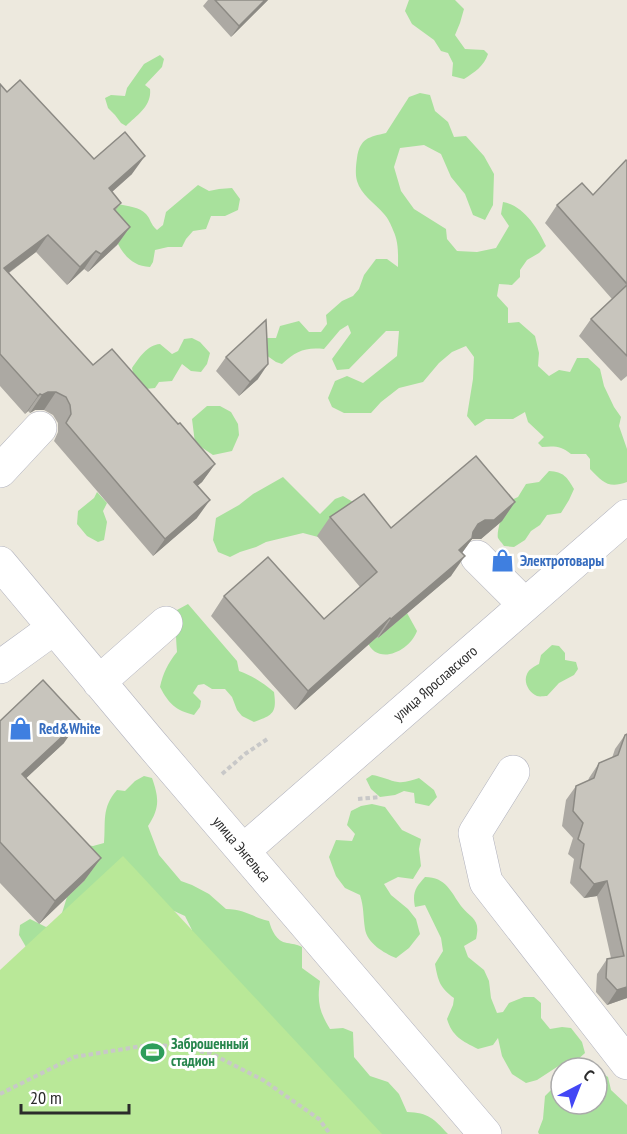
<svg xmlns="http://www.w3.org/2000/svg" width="627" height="1134" viewBox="0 0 627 1134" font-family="'PT Sans Narrow',sans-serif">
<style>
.green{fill:#a8e19c}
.pitch{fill:#b9e898}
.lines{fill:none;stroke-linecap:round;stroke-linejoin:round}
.minor-casing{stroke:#b1b2be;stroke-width:34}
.path{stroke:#c8c8c8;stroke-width:4;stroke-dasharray:4.5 3;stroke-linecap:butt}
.minor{stroke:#fff;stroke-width:33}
.wall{fill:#aca9a3}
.shaded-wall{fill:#8c8a84}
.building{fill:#c8c5bd;stroke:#8c8a84;stroke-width:1.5}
.labels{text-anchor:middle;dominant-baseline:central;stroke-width:6;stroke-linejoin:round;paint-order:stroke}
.shop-label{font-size:15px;font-weight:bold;fill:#366cbe;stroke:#fff;text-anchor:start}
.street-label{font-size:15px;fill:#2b2b2b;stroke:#fff}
.leisure-label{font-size:15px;font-weight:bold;fill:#27864d;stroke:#fff;text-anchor:start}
</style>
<rect width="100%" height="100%" fill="#ede9de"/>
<path class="green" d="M409 0H455L464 9 460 23 455 35 465 49 484 50 488 54C484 66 475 72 464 79L452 76 453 63 448 53 441 51 434 40 412 24 405 11Z
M160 55 164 59 162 67 145 85 150 89C152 106 137 115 126 126L121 123 115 115 108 108 105 98 111 95 125 96 127 88 144 64Z
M420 93 430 95 435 111 448 122 454 137 466 136 484 156 494 174 493 205 485 220 473 215 465 194 451 177 441 154 424 145 400 148 394 167 401 191 414 209 446 229 447 239 457 251 477 252 496 248 509 226 501 214 503 202C523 205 538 228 546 246L539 253 527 260 520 270V277L512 285 499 284 497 296 508 308V323L519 322 535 336 539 353 538 366 549 376 559 370 570 372 577 358H588L600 369 604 386 614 407 621 417 619 426 627 449V482C608 489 603 482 590 469V459L586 454H571C561 446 555 446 542 447L538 443 544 437 528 422 525 412 513 419H486L475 426 467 416 473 379 474 357 466 346 452 352 439 363 423 382 399 388 381 402 371 413H344L332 407 328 398 335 381 347 376 363 383 397 356 399 331H386L349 369 337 370 332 359 351 333 348 325 340 330 324 349C305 347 296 351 282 364L276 362 266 355V338H276L280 326 299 321 309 332H321L327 324 326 315 342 301 353 296 359 289 364 275 376 259H387L398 267C398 255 399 242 393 230 391 225 388 218 384 214 375 203 361 195 357 181 355 174 356 165 357 158 360 138 369 137 386 133L409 97Z
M198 185 209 191 219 189 232 188 240 199 238 210 225 216H211L206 229 193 231 186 239 182 247H168L155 250 153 262 150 267C124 266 116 241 108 220L118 204C127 206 140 207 146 214 151 219 150 224 157 230L163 225 166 212Z
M192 338 200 342 210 353 207 364 201 372 191 371 182 364 172 381 159 382 155 388 145 389 135 383 132 368C139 358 147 345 160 344L172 354 178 351 184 339Z
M207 406H220L231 412 238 424 239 435 232 451 213 455 195 443 192 419Z
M549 471C564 472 567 477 574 489L569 500 561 513 547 515 540 525 531 531 525 540 514 547 504 546C503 544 499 540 498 538 496 532 504 510 505 503L518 497 526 484 539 482Z
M283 477 320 514 335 499 343 496 353 502 318 537 303 533 266 542 256 547 240 552 230 557 218 552 213 540 216 518 239 505 253 494Z
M97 492 107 503 103 511 107 522 104 540 98 542 87 536 77 524 78 511 94 498Z
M188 604 237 661 239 671C253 676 263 683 274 692 277 713 273 715 254 722L242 716 237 710 232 697 225 689H212L204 684 198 685 193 693 201 701 200 707 194 715C175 710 169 704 160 687 163 673 168 663 177 652 176 638 175 625 177 610Z
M407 613 417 631C410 651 377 667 367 641L373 632 378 638Z
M552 645 559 646 565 653V660L576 662 578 669 574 675 559 683 547 696C544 696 540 697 537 696 529 693 523 682 527 674 529 669 535 666 539 664L541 655Z
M372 775C381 776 390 781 398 782 405 783 412 780 419 778L434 790 437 797 429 806 415 803 414 793 404 791 395 795 380 797 371 789 366 779Z
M144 776 152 778C159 798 160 808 148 826L159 855 181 881 192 885 209 894 226 909C245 909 252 917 269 921 272 931 276 941 287 943 293 944 296 944 302 947V968L320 981C317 1001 319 1011 330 1029L343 1028 353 1032 354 1057 370 1076 388 1082 399 1094 407 1112C429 1113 433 1118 448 1134H359L190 941 192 930 185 916 174 911 62 913 67 897 84 881 79 844 93 846 104 843C106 822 101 808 117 790L125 791 135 781Z
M372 804 385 807 402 830 421 839 419 849 421 866 413 879 398 877 384 884 391 895 408 909 416 919 420 934 409 948 396 958C384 953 367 943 365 929 363 917 364 907 360 895L345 888 336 876 329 857 336 840 352 841 355 834 347 825 351 811 361 806Z
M425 877C446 877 451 892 461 906 471 919 481 918 476 939L464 946 468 957 484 970 489 981 491 998 497 1013 503 1012 509 1003 524 997H534L541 1003V1018L550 1029 562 1027 571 1028 582 1042 585 1053 576 1061 560 1065 537 1080 526 1083 512 1074 502 1056 498 1038 493 1045 478 1049C462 1041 452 1036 447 1019L453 1005 454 998C440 988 438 981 435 964L443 951 441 938 425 905 415 907C412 892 416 887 425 877Z
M30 919 46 927 58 922H63L65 930C56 943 44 955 31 964 24 969 17 972 10 977L20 987V992L11 1001 0 1005V971L25 956 26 947 19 935 20 925Z
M597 1070 608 1077 611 1090 627 1105V1134H539L538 1132 543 1119 545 1096 557 1084 561 1083V1104H597Z"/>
<path class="pitch" d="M123 856 382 1134H0V970Z"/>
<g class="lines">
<defs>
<path id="minor" d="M0 471 40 428
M477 557 524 604
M0 563 149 741 485 1134
M0 667 54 628
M99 682 166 623
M513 772 475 833 486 882 627 1063
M243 851 627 516"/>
</defs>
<use href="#minor" class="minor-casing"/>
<path class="path" d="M222 774 245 754 269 738
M358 799 380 797
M0 1094 74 1057 155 1044 210 1053 263 1080 319 1119 330 1134"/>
<use href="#minor" class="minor"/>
</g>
<path class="wall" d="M208 0H268L231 37 203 6Z
M0 84 7 92 94 159 132 174 112 192 121 203 115 211 130 227 117 245 88 272 84 269 67 285 36 252 9 273 93 365 178 424 215 464 202 482 197 486V518L153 556 54 441 58 432V423L53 415 44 410H35L30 413 28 411 25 414 0 386Z
M627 161V376L621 381 579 336 591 319 612 299 545 223 557 205 593 195Z
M226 357 258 379 239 396 216 371Z
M515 502 502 521 481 539H472L462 553 451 576 378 638 377 637 295 710 211 616 224 596 324 619 360 587 317 536 330 517 391 528Z
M0 721 64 743 26 778 101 858 84 881 39 924 0 883Z
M627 734V998L607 1005 596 992 597 974 607 959 611 958 597 896 584 898 570 883 574 859 568 854 573 838 562 826 566 800 576 786 588 781 589 778 599 763 612 758 615 749 625 735Z"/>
<path class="shaded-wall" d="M265 0H268L231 37 239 26Z
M145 156 132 174 96 206 109 188Z
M130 227 117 245 88 272 101 254Z
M48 235 36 252 0 279 4 268Z
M96 251 84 269 67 285 80 267Z
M268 364 258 379 239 396 250 382Z
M48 392H56L44 410H35L30 413 42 395Z
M40 394 28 411 25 414 38 396Z
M215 464 202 482 181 500 194 482Z
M210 500 197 518 153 556 165 539Z
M515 502 502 521 481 539H472L459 557V550L478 524Z
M465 556 451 576 378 638 391 619Z
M390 618 377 637 295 710 308 691Z
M80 720 64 743 6 797 22 774Z
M101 858 84 881 39 924 55 901Z
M607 881 597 896 584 898 594 884Z
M627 987V998L607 1005 617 990Z"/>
<path class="building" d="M215 0H265L239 26Z
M20 80 94 159 125 132 145 156 109 188 121 203 114 209 130 227 101 254 96 251 80 267 48 235 4 268 93 365 112 349 178 424 180 423 215 464 194 482 210 500 165 539 66 423 71 414 70 405 66 397 56 392H48L42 395 40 394 38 396 0 354V84L7 92Z
M626 160 627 161V284L557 205 582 183 593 195Z
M627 285V356L591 319Z
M266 320 268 364 250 382 226 357Z
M476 456 515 502 494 520H485L478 524 473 532 472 538 459 550 465 556 391 619 390 618 308 691 224 596 268 557 324 619 377 572 330 517 364 494 391 528Z
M43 680 80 720 22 774 101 858 55 901 0 842V721Z
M627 734V987L617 990 606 978 607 959 624 956 607 881 594 884 580 868 584 844 578 839 583 823 573 811 576 786 594 778 599 763 618 755 625 735Z"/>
<defs>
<symbol id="shop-bare" viewBox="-9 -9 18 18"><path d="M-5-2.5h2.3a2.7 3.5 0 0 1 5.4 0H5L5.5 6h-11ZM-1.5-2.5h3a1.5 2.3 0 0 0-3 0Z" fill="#3f7fe0" stroke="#fff" stroke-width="2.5" paint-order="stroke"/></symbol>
<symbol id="stadium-bare" viewBox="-9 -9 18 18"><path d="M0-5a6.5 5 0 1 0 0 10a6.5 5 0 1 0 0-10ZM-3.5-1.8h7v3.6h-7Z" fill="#2e9e5b" stroke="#fff" stroke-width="2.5" paint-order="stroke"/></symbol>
</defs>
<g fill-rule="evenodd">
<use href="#shop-bare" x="486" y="544" width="33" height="33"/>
<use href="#shop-bare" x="4" y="712" width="33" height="33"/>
<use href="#stadium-bare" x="136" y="1036" width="33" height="33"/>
</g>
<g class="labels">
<g class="shop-label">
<text x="520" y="560">Электротовары</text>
<text x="39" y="728">Red&amp;White</text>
</g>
<g class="street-label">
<text transform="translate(435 683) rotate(-41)">улица Ярославского</text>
<text transform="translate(242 849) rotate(50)">улица Энгельса</text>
</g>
<g class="leisure-label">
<text x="171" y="1043">Заброшенный<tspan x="171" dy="17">стадион</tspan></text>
</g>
</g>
<g transform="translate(579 1086) rotate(42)"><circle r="28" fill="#ffffff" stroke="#aaaaaa" stroke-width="1.5"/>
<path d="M0-4.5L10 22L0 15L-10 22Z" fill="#4347f5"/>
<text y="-9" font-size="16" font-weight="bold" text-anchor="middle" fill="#2b2b2b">С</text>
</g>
<path d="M21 1104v9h108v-9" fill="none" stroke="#2b2b2b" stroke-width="3"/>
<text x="30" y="1104" font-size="18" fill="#2b2b2b" stroke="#ffffff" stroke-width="4.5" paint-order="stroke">20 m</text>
</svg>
